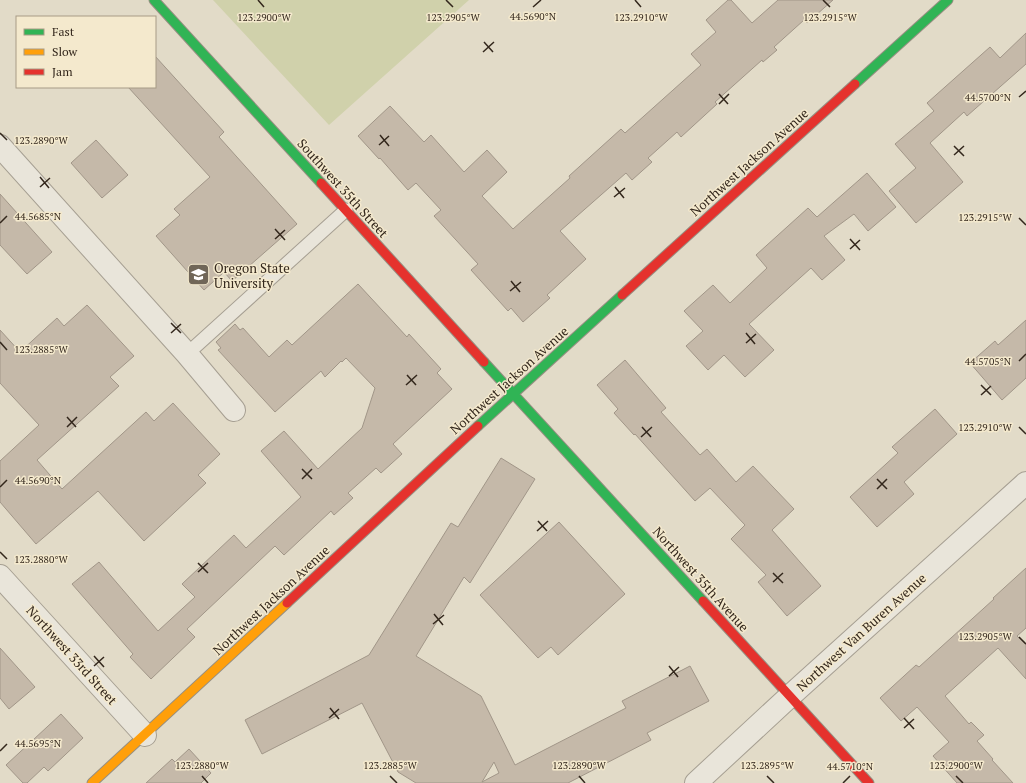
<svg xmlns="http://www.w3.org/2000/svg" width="1026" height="783" viewBox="0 0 1026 783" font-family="'PT Serif',serif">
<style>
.green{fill:#d0d1ab}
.building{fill:#c5b9a9;stroke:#a19688;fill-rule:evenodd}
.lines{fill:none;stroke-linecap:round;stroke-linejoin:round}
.lane-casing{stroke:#a69f92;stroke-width:15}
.street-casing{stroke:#a69f92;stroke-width:24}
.fast-casing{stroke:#968f82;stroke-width:11}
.slow-casing{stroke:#968f82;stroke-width:11}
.jam-casing{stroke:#968f82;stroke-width:11}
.lane{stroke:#e9e5da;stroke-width:13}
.street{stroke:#e9e5da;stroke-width:22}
.fast{stroke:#30b455;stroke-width:9}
.slow{stroke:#ff9f0a;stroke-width:9}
.jam{stroke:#e5322d;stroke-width:9}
.ticks{fill:none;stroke:#33271c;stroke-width:1.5}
.labels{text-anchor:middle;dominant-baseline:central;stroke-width:3;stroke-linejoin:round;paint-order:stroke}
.street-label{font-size:13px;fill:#33271c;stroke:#f4e9cd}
.poi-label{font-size:13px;fill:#33271c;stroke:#f4e9cd;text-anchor:start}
.ticks-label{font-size:10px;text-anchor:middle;fill:#33271c;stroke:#f4e9cd;stroke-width:3;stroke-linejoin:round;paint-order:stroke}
</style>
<rect width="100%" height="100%" fill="#e2dbc8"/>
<path class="green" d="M213 0H469L329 125Z"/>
<path class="building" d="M728 0H731L752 23 778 0H833L807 23 804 20 774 47 777 50 763 62 762 60 715 102 717 104 681 137 677 132 648 158 652 162 632 180 626 173 560 231 586 259 547 295 550 298 523 322 511 308 508 311 471 270 478 264 434 216 441 210 416 183 408 190 380 158 379 159 358 136 390 106 424 142 431 135 464 172 487 150 507 172 482 196 513 229 570 178 569 176 621 129 625 133 701 65 691 54 716 32 706 20Z
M1026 33V64L967 116 964 112 930 143 963 182 916 223 889 191 916 168 895 144 934 111 927 103 990 47 1000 58Z
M155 56 224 132 219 137 297 224 232 281 224 272 204 290 156 236 180 215 174 209 210 177 128 87H155Z
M96 140 128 175 102 198 71 163Z
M867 173 896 207 868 231 854 214 824 236 845 260 822 280 811 268 749 324 774 350 745 377 724 355 708 370 686 346 703 331 684 311 713 285 730 303 767 268 756 255 808 208 817 217Z
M0 194 52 252 27 274 0 245Z
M358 284 407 337 409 334 441 369 437 373 452 389 393 444 402 454 381 473 376 468 348 493 353 498 334 515 331 511 284 555 275 546 187 629 195 637 151 679 130 657 133 654 72 584 99 562 158 631 195 597 182 584 234 535 246 548 301 497 261 451 284 431 318 469 362 428 375 388 346 358 342 362 341 361 325 377 321 371 275 412 218 350 221 348 216 342 235 324 240 330 243 328 269 357 287 340 292 345Z
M87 305 134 356 110 377 119 386 37 460 62 489 146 412 154 421 173 403 220 454 198 475 206 483 144 541 98 491 36 544 0 502V461L39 425 0 383V330L20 352 57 318 64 326Z
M1026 320V378L1002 400 970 363 995 341 998 345Z
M625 360 666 408 661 412 700 455 707 449 736 482 753 466 794 509 772 530 821 586 787 616 758 582 766 575 731 539 745 525 710 488 695 501 635 434 634 435 614 413 618 409 597 385Z
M935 409 957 434 904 482 914 494 877 527 850 497 898 453 892 447Z
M501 458 535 479 470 583 464 577 416 656 481 696 515 765 626 708 622 701 690 666 709 701 647 733 651 740 568 783H416L398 772 362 703 262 754 245 720 369 655 451 523 458 527ZM494 762 499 773 482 782Z
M559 522 625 594 558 655 551 647 538 658 480 595Z
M1026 568V628L1017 636 1026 645V679L998 648 945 696 969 724 971 722 984 735 977 741 993 759 992 760 1013 783H957L933 756 949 742 917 707 901 721 880 698 916 665 919 667 994 599 993 598Z
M0 648 35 687 9 709 0 698Z
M61 714 83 738 48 771 44 767 27 783H23L6 765Z
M189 749 211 773 201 783H146L172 759 175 762Z"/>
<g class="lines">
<defs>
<path id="lane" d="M187 354 346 210"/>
<path id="street" d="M0 146 187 354 234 410
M0 576 145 735
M696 783 790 696 1026 483"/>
<path id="fast" d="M154 0 321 183
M855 84 948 0
M484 362 703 601
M478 426 622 295"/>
<path id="slow" d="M92 783 287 603"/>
<path id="jam" d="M321 183 484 362
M622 295 855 84
M703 601 869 783
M287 603 478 426"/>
</defs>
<use href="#lane" class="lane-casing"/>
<use href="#street" class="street-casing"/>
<use href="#fast" class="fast-casing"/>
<use href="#slow" class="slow-casing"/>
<use href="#jam" class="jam-casing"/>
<use href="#lane" class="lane"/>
<use href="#street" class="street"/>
<use href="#fast" class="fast"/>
<use href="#slow" class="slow"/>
<use href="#jam" class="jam"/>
</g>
<path class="ticks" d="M258 0 264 7M446 0 453 7M635 0 641 7M823 0 830 7M533 7 541 0M484 42 493 52M483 52 494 42M719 94 728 104M1019 97 1026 91M719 104 729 94M0 133 7 140M380 135 389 146M379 145 389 136M954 146 964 156M954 155 964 146M40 177 49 188M40 187 50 178M615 187 624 198M614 197 625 188M1019 218 1026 225M0 223 7 216M275 229 285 240M275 239 285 230M850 239 860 250M850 249 860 240M511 281 520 292M510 291 521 282M171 323 181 333M171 333 181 324M746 333 755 344M0 342 7 350M746 343 756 334M1019 361 1026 354M407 375 416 385M406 385 417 375M981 385 991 395M981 395 991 386M67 417 76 427M67 427 77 417M642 427 651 437M1019 427 1026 434M641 437 652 427M302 469 312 479M302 479 312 469M877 479 887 489M0 487 7 480M877 489 887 479M538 521 547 531M537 531 548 521M0 552 7 559M198 563 208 573M198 572 208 563M773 573 783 583M773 582 783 573M434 614 443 625M433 624 444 615M1019 637 1026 644M94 656 104 667M94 666 104 657M669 666 678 677M669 676 679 667M330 708 339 719M329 718 339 709M904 718 914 729M904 728 914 719M0 751 7 744M202 776 208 783M390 776 397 783M579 776 585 783M767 776 774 783M956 776 963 783M843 783 850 776"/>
<defs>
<symbol id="university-square" viewBox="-11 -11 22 22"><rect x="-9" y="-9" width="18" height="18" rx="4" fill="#706658" stroke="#f4e9cd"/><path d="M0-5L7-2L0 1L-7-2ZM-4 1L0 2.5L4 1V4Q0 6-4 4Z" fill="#fff"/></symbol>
</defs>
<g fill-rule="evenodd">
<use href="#university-square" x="186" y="262" width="25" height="25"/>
</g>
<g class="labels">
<g class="street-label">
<text transform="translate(749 162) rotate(-42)">Northwest Jackson Avenue</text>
<text transform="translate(343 188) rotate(48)">Southwest 35th Street</text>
<text transform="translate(509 380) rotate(-42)">Northwest Jackson Avenue</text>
<text transform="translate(701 579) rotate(48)">Northwest 35th Avenue</text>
<text transform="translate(271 600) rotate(-43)">Northwest Jackson Avenue</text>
<text transform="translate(861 632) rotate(-42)">Northwest Van Buren Avenue</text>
<text transform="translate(72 655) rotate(48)">Northwest 33rd Street</text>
</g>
<g class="poi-label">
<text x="214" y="268">Oregon State<tspan x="214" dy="15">University</tspan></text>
</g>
</g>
<g class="ticks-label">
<text x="533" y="20">44.5690°N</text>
<text x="264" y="21">123.2900°W</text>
<text x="453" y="21">123.2905°W</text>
<text x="641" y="21">123.2910°W</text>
<text x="830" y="21">123.2915°W</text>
<text x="988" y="101">44.5700°N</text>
<text x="41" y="144">123.2890°W</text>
<text x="38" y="220">44.5685°N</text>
<text x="985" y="221">123.2915°W</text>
<text x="41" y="353">123.2885°W</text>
<text x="988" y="365">44.5705°N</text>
<text x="985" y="431">123.2910°W</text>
<text x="38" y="484">44.5690°N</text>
<text x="41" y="563">123.2880°W</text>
<text x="985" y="640">123.2905°W</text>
<text x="38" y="747">44.5695°N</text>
<text x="202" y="769">123.2880°W</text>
<text x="390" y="769">123.2885°W</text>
<text x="579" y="769">123.2890°W</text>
<text x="767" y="769">123.2895°W</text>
<text x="956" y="769">123.2900°W</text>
<text x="850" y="770">44.5710°N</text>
</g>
<rect x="16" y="16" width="140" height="72" fill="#f4e9cd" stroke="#a79b86"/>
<rect x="24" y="29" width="20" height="6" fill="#30b455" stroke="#a79b86"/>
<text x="52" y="36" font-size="12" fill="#33271c">Fast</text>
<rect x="24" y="49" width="20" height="6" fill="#ff9f0a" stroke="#a79b86"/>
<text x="52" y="56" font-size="12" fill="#33271c">Slow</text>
<rect x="24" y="69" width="20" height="6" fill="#e5322d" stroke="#a79b86"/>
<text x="52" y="76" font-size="12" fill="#33271c">Jam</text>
</svg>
